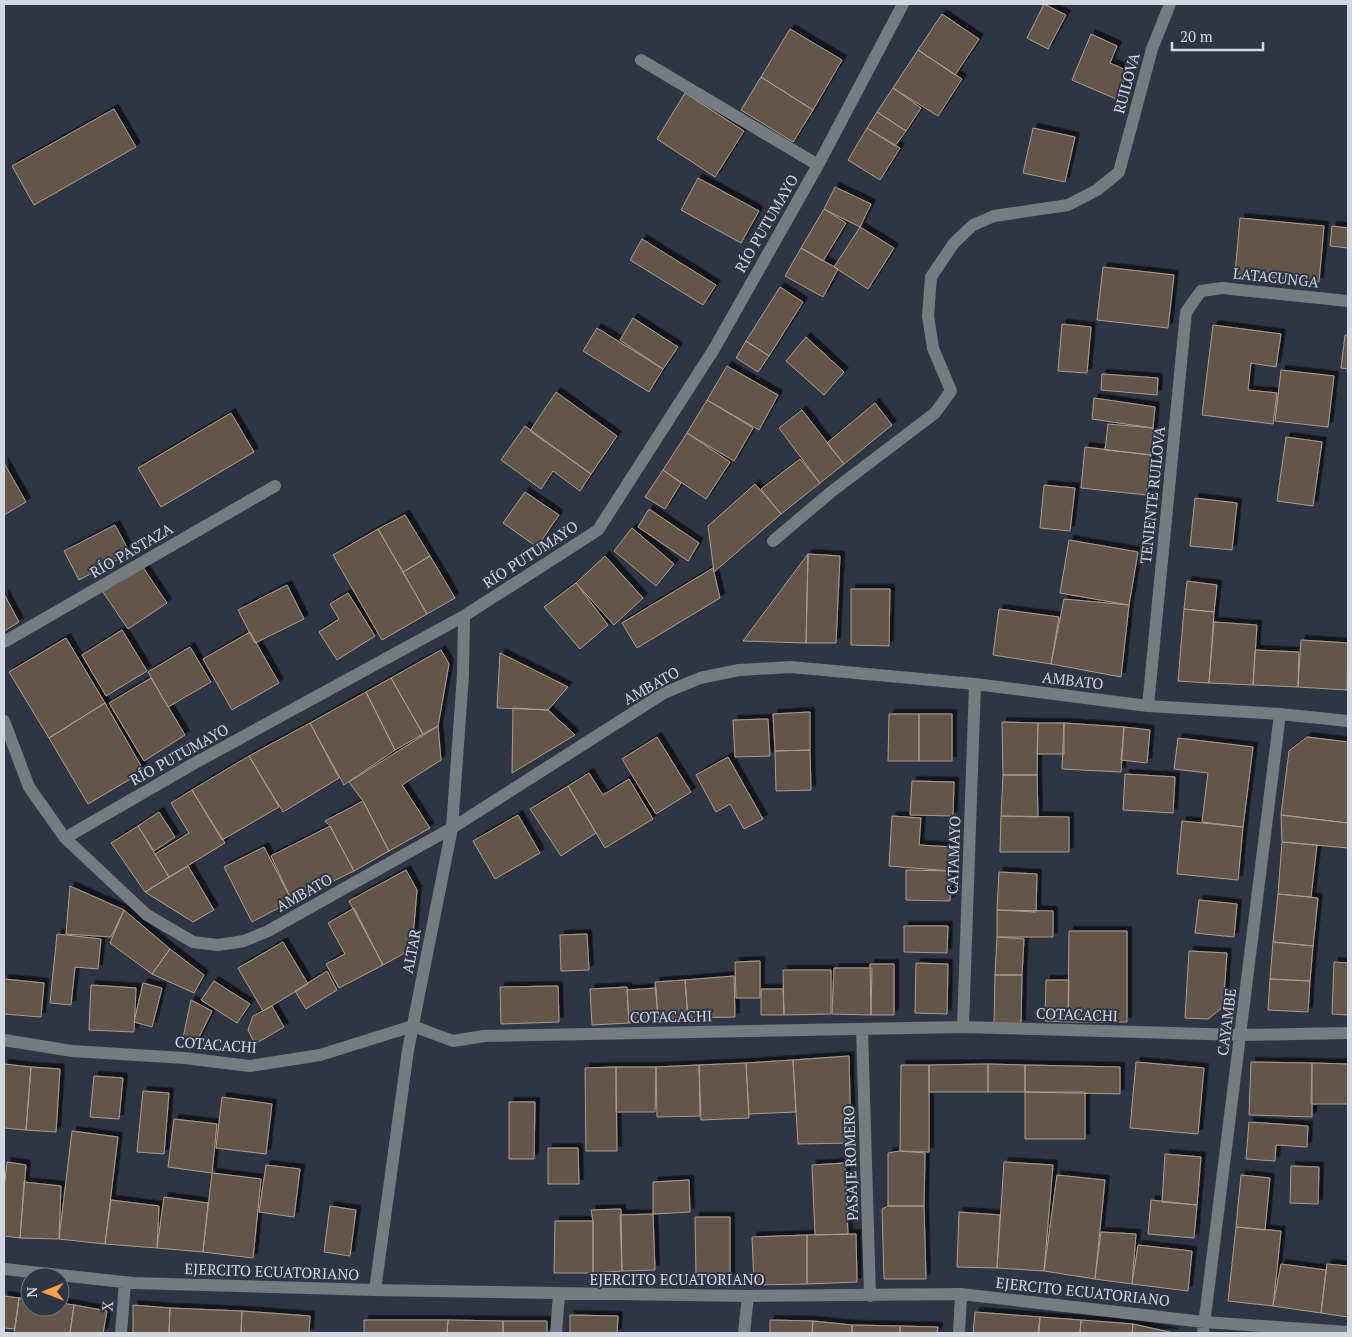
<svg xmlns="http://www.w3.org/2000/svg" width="1352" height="1337" viewBox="0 0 1352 1337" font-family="'PT Serif',serif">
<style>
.building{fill:#635547;stroke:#ad9d8e;filter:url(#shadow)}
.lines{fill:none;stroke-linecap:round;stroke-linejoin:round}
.minor{stroke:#767a81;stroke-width:12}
.labels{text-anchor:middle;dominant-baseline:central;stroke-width:4;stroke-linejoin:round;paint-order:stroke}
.street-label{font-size:15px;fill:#d3d7e1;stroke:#2e3544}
</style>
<defs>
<filter id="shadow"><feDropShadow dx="4.5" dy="-4.5" stdDeviation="0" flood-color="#0009"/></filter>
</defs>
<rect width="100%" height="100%" fill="#2e3544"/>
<path class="building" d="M1044 4 1066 15 1048 49 1027 38Z
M942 14 979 39 955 75 918 50Z
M790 29 842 60 813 110 761 77Z
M1091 34 1117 46 1110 63 1128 71 1116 99 1072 80Z
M918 50 962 79 938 116 893 88Z
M761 77 813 110 793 142 741 110Z
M893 88 921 108 906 131 877 112Z
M685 93 744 131 715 177 657 139Z
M114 109 136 147 34 205 12 166Z
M877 112 906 131 895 146 867 128Z
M867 128 900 148 880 180 848 160Z
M1033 128 1075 137 1065 182 1023 173Z
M698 178 759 211 741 243 681 210Z
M835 187 871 204 860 227 824 209Z
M824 209 846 223 823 261 801 248Z
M1240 218 1324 226 1319 282 1235 274Z
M1332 226 1348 228V248L1330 246Z
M860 227 894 248 868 289 834 267Z
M642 239 716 285 703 305 630 260Z
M801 248 838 269 823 297 785 276Z
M1103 267 1174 275 1168 328 1097 320Z
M780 287 803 302 769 356 746 341Z
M633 318 678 347 663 369 620 340Z
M1062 324 1091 327 1087 373 1058 371Z
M1213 325 1281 334 1276 367 1251 363 1248 390 1277 393 1273 424 1202 415Z
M597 328 663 369 649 392 583 351Z
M1345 335H1348V369L1341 368Z
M806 337 844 372 824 395 786 361Z
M746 341 769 356 758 372 736 358Z
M727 366 778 395 759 430 707 400Z
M1281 370 1334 376 1328 427 1275 421Z
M1102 374 1158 378 1157 395 1101 390Z
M556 392 617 436 591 474 530 431Z
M1094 398 1155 407 1153 428 1092 419Z
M707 400 753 428 734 461 687 433Z
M875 403 892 425 844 464 827 443Z
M802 410 844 464 820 483 779 428Z
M231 413 254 452 161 507 138 468Z
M1108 424 1153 428 1151 455 1105 450Z
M525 426 591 474 580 491 553 471 541 489 501 460Z
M687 433 730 462 706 499 663 470Z
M1286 437 1322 442 1313 506 1277 501Z
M1085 447 1151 455 1146 495 1081 488Z
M800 459 820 483 781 514 761 489Z
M4 463 26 502 4 515Z
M663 470 681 483 665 509 645 497Z
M755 484 781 514 714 572 708 526Z
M1044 485 1075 488 1070 531 1040 528Z
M525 492 559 515 537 547 503 523Z
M1195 498 1237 503 1232 550 1190 546Z
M649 509 699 543 688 561 638 527Z
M405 515 430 556 403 572 378 529Z
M115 525 130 553 79 580 64 551Z
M632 528 674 564 656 586 614 551Z
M378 529 427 614 382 640 333 555Z
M1069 540 1138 552 1129 605 1060 593Z
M808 554 840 556 836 643H806Z
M808 554 806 643 743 641Z
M430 556 455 598 427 614 403 572Z
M605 556 643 598 614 625 576 583Z
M142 566 167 603 128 629 103 592Z
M713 568 720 598 637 648 622 623Z
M1187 581 1217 585 1214 612 1184 609Z
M576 583 608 625 580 649 544 607Z
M287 585 304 619 255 643 238 610Z
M851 589H890L889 646 851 645Z
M348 593 375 636 337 660 319 632 339 619 330 604Z
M4 594 19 622 4 631Z
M1064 599 1129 605 1121 677 1051 664Z
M999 609 1059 617 1051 664 993 655Z
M1184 609 1214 612 1209 683 1178 681Z
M1214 622 1257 625 1253 685 1209 683Z
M122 630 147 671 106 696 82 655Z
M250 632 279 683 232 710 203 659Z
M66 638 105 703 49 738 9 672Z
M1301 640 1348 643 1347 690 1298 687Z
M190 647 211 682 168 707 148 672Z
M441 650 449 664 438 726 423 734 391 678Z
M1255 650 1299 652 1298 687 1253 685Z
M500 653 568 687 548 710 497 708Z
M151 678 185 735 144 761 109 703Z
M391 678 423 734 395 750 366 692Z
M366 692 395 750 344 785 310 723Z
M105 703 144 771 88 804 49 738Z
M513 708 548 710 575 735 512 773Z
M810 712V750L775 751 773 714Z
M889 714H919V761H888Z
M919 714H952V761H919Z
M768 719 770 756 735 757 733 720Z
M1002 722 1038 723 1037 775H1003Z
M310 723 339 778 283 812 249 756Z
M1038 723H1064V754H1037Z
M1064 723 1124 727 1121 772 1062 769Z
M438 726 441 760 402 785 430 828 389 851 363 801 349 782Z
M1124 727 1150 730 1147 763 1121 760Z
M657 737 691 792 656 814 622 759Z
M1307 737 1348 742V823L1281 815 1289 751Z
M1178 738 1253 747 1243 827 1202 822 1208 773 1174 769Z
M810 750 811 790 776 791 775 751Z
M249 756 279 807 222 840 192 790Z
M728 757 763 819 744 829 730 804 716 812 696 775Z
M589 773 603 795 629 779 653 819 605 848 568 786Z
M1125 774 1175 777 1173 813 1123 810Z
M1003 775H1037L1038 817 1001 816Z
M912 781 954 782 953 816 910 815Z
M568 786 596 833 561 856 530 809Z
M192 790 225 843 169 877 155 854 189 833 171 803Z
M363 801 389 851 354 871 330 826 325 821Z
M159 812 175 837 154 851 138 826Z
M518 815 540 853 495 879 473 841Z
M1281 815 1348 823V848L1282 842Z
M892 816 921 818 919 845 953 847 951 871 889 866Z
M1001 816 1069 817V852H1000Z
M1182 821 1243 827 1238 880 1177 874Z
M138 826 169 877 145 892 111 843Z
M330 826 354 871 292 901 271 856Z
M1282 842 1317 845 1311 897 1278 894Z
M264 847 292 901 252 922 224 867Z
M188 866 214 910 193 922 145 892Z
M406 870 417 890 412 949 383 965 349 901Z
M906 870 951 871 950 901 906 900Z
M999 872 1037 874 1036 912 997 910Z
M70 886 124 910 111 937 66 934Z
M1278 894 1318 898 1313 946 1273 942Z
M1199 900 1237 904 1234 937 1195 933Z
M354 908 383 965 339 988 326 964 345 954 328 923Z
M124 910 170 949 152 974 110 943Z
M997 910 1053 911V937H997Z
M904 926H948L947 953 904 952Z
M1069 931H1127V1022H1068Z
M57 934 101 939 98 969 75 967 71 1005 50 1003Z
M587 934 589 970 561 971 560 935Z
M997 937 1024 939 1022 975H995Z
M283 942 308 984 263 1011 238 968Z
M1273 942 1313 946 1310 981 1270 979Z
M170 949 204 975 194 993 152 974Z
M1189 951 1227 953 1223 1007 1208 1019 1185 1018Z
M760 961V998H736L735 962Z
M1334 962 1348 963V1015L1332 1014Z
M916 963 948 964 947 1014 915 1013Z
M870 964H894V1015H871Z
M834 968H872L871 1015 832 1014Z
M783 970H831V1014L784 1015Z
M327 971 337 990 306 1009 295 991Z
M995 975H1022L1021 1024 994 1023Z
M734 976 735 1017 688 1018 685 980Z
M4 979 44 983 41 1017 4 1014Z
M1270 979 1310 981 1308 1012 1268 1010Z
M685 980 688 1018 658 1020 655 982Z
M1046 980H1069L1068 1022 1045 1021Z
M214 981 250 1004 237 1023 201 1000Z
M143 983 162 988 152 1027 134 1022Z
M91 985 136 988 134 1032 89 1030Z
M558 986 559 1022 501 1024 500 987Z
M627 987 629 1023 592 1025 590 989Z
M656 988 658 1020 629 1023 627 990Z
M761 989H783L784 1015H761Z
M191 1000 212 1011 197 1041 183 1038Z
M272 1006 284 1027 255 1044 248 1030 253 1016Z
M849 1056 851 1143 798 1144 793 1060Z
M793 1060 796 1112 749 1114 746 1063Z
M1136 1062 1204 1068 1198 1134 1130 1128Z
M1251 1062 1312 1063V1117L1249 1115Z
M746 1063 749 1118 701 1120 699 1065Z
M1312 1063 1348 1064V1104H1311Z
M4 1064 31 1067 26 1130 4 1128Z
M988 1064V1092H929V1065Z
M988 1064 1025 1065V1092H988Z
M699 1065 700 1116 657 1117 656 1067Z
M901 1065H929V1152L900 1151Z
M1025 1065 1120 1067V1094L1025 1092Z
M31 1067 60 1069 56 1132 26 1130Z
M616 1067 617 1151H586L585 1068Z
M616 1067H656L655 1112H616Z
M94 1076 123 1078 119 1119 90 1117Z
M143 1091 169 1093 164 1154 137 1152Z
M1025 1092H1085V1139H1025Z
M222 1097 272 1104 266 1154 216 1148Z
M509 1102H535L534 1159H509Z
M174 1119 217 1124 212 1173 168 1167Z
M1249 1122 1308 1126 1307 1147 1276 1145 1275 1161 1246 1159Z
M72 1131 118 1137 105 1244 59 1239Z
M548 1148H578L579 1184H548Z
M900 1151 925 1153 924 1206H888V1153Z
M1165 1154 1201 1157 1197 1205 1162 1202Z
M7 1162 26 1165 20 1238 4 1236V1189Z
M1004 1162 1053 1165 1044 1271 997 1268Z
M845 1163 848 1234 815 1235 812 1165Z
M266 1165 300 1169 294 1217 259 1212Z
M1291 1166 1319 1167 1318 1204 1290 1203Z
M212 1173 261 1179 253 1258 203 1252Z
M1057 1175 1105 1180 1095 1279 1044 1271Z
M1241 1175 1270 1178 1265 1230 1236 1227Z
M689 1180 690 1212 653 1214V1182Z
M24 1182 61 1186 59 1239 20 1238Z
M164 1197 208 1203 203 1252 157 1248Z
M111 1200 159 1206 157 1248 105 1244Z
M1151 1200 1197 1205 1194 1238 1148 1234Z
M330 1206 356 1210 350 1256 324 1252Z
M888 1206H924L926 1279H884L882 1209Z
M621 1209 622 1271 593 1273V1221L591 1210Z
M959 1212 1000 1215 997 1268 957 1267Z
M653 1214 655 1270 622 1271 620 1215Z
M695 1217H730V1278H696Z
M555 1221H593V1273H554Z
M1236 1227 1281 1231 1273 1306 1228 1301Z
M1101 1232 1136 1234 1132 1284 1095 1279Z
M856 1234 857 1282 807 1284V1235Z
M807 1235V1284L754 1285 752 1237Z
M1138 1245 1192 1251 1188 1291 1132 1284Z
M1281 1264 1326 1270 1321 1313 1273 1306Z
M1327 1264 1348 1266V1317L1321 1313Z
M4 1296 19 1298 15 1329 4 1328Z
M19 1298 30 1299V1307H60V1303L74 1305 70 1333H14Z
M74 1305 107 1311 103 1333H70Z
M133 1305 170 1308 169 1333H133Z
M170 1308 242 1311 241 1333H169Z
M242 1311 310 1316 309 1333H241Z
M975 1312 1040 1317 1038 1333H973Z
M570 1315 618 1316 617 1333H570Z
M1040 1317 1081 1320 1080 1333H1039Z
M364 1320H448L447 1333H364Z
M448 1320 503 1321V1333H447Z
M770 1320 813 1321 812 1333H770Z
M1081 1320 1133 1324 1132 1333H1080Z
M503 1321H547V1333H503Z
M813 1321 852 1325V1333H812Z
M1133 1324 1174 1333H1132Z
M852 1325 900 1326V1333H852Z
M900 1326 938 1327 937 1333H900Z"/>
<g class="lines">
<path class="minor" d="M641 60 818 165
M773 541 831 492 935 413 951 391 933 348 928 316 931 277 954 243 973 225 994 216 1068 205 1097 190 1119 172 1152 49 1170 4
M4 642 275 486
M1148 706 1186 312 1201 291 1222 288 1348 301
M4 721 29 787 65 838 147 915 193 942 218 945 244 941 268 931 452 828 664 693 700 678 739 670 791 667 975 684 1148 706 1280 714 1348 721
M65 838 193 764 464 616 598 530 714 349 818 165 903 4
M963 1027 975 684
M862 1029 870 1296
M4 1040 72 1051 184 1058 250 1066 320 1055 413 1026 453 1041 484 1036 963 1027 1241 1035 1348 1033
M4 1269 133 1283 375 1290 748 1296 961 1294 1204 1322 1348 1332
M375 1290 408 1050 452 828 463 675 464 616
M121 1333 125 1282
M556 1333 559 1294
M744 1333 748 1296
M959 1333 961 1294
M1203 1333 1280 714"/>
</g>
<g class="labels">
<g class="street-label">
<text transform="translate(1126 83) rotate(-75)">RUILOVA</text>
<text transform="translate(766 223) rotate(-60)">RÍO PUTUMAYO</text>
<text transform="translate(1276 277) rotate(6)">LATACUNGA</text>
<text transform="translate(1152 495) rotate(-84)">TENIENTE RUILOVA</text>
<text transform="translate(131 550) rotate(-30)">RÍO PASTAZA</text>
<text transform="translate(530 554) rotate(-33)">RÍO PUTUMAYO</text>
<text transform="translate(1073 680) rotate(7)">AMBATO</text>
<text transform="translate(651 685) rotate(-29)">AMBATO</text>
<text transform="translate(179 754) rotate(-29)">RÍO PUTUMAYO</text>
<text transform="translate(953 855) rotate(-88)">CATAMAYO</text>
<text transform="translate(304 892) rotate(-29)">AMBATO</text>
<text transform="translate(411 951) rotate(-79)">ALTAR</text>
<text transform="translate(1077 1014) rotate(2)">COTACACHI</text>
<text transform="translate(671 1016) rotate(-1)">COTACACHI</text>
<text transform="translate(1226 1022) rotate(-83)">CAYAMBE</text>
<text transform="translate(216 1044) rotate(4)">COTACACHI</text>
<text transform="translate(850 1163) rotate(-92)">PASAJE ROMERO</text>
<text transform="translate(272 1271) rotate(2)">EJERCITO ECUATORIANO</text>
<text x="677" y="1279">EJERCITO ECUATORIANO</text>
<text transform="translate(1083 1291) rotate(6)">EJERCITO ECUATORIANO</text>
<text transform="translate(107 1306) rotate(-85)">X</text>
</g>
</g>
<rect width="1352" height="1337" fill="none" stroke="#d3d7e1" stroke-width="10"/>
<g transform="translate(45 1292) rotate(269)"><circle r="24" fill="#2e3544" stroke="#707683"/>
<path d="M0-4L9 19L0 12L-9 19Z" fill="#f5a346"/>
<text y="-8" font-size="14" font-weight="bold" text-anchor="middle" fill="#d3d7e1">N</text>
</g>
<path d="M1172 42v8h91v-8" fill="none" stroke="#d3d7e1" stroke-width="2.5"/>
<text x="1180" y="42" font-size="15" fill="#d3d7e1" stroke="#2e3544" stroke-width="4" paint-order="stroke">20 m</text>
</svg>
